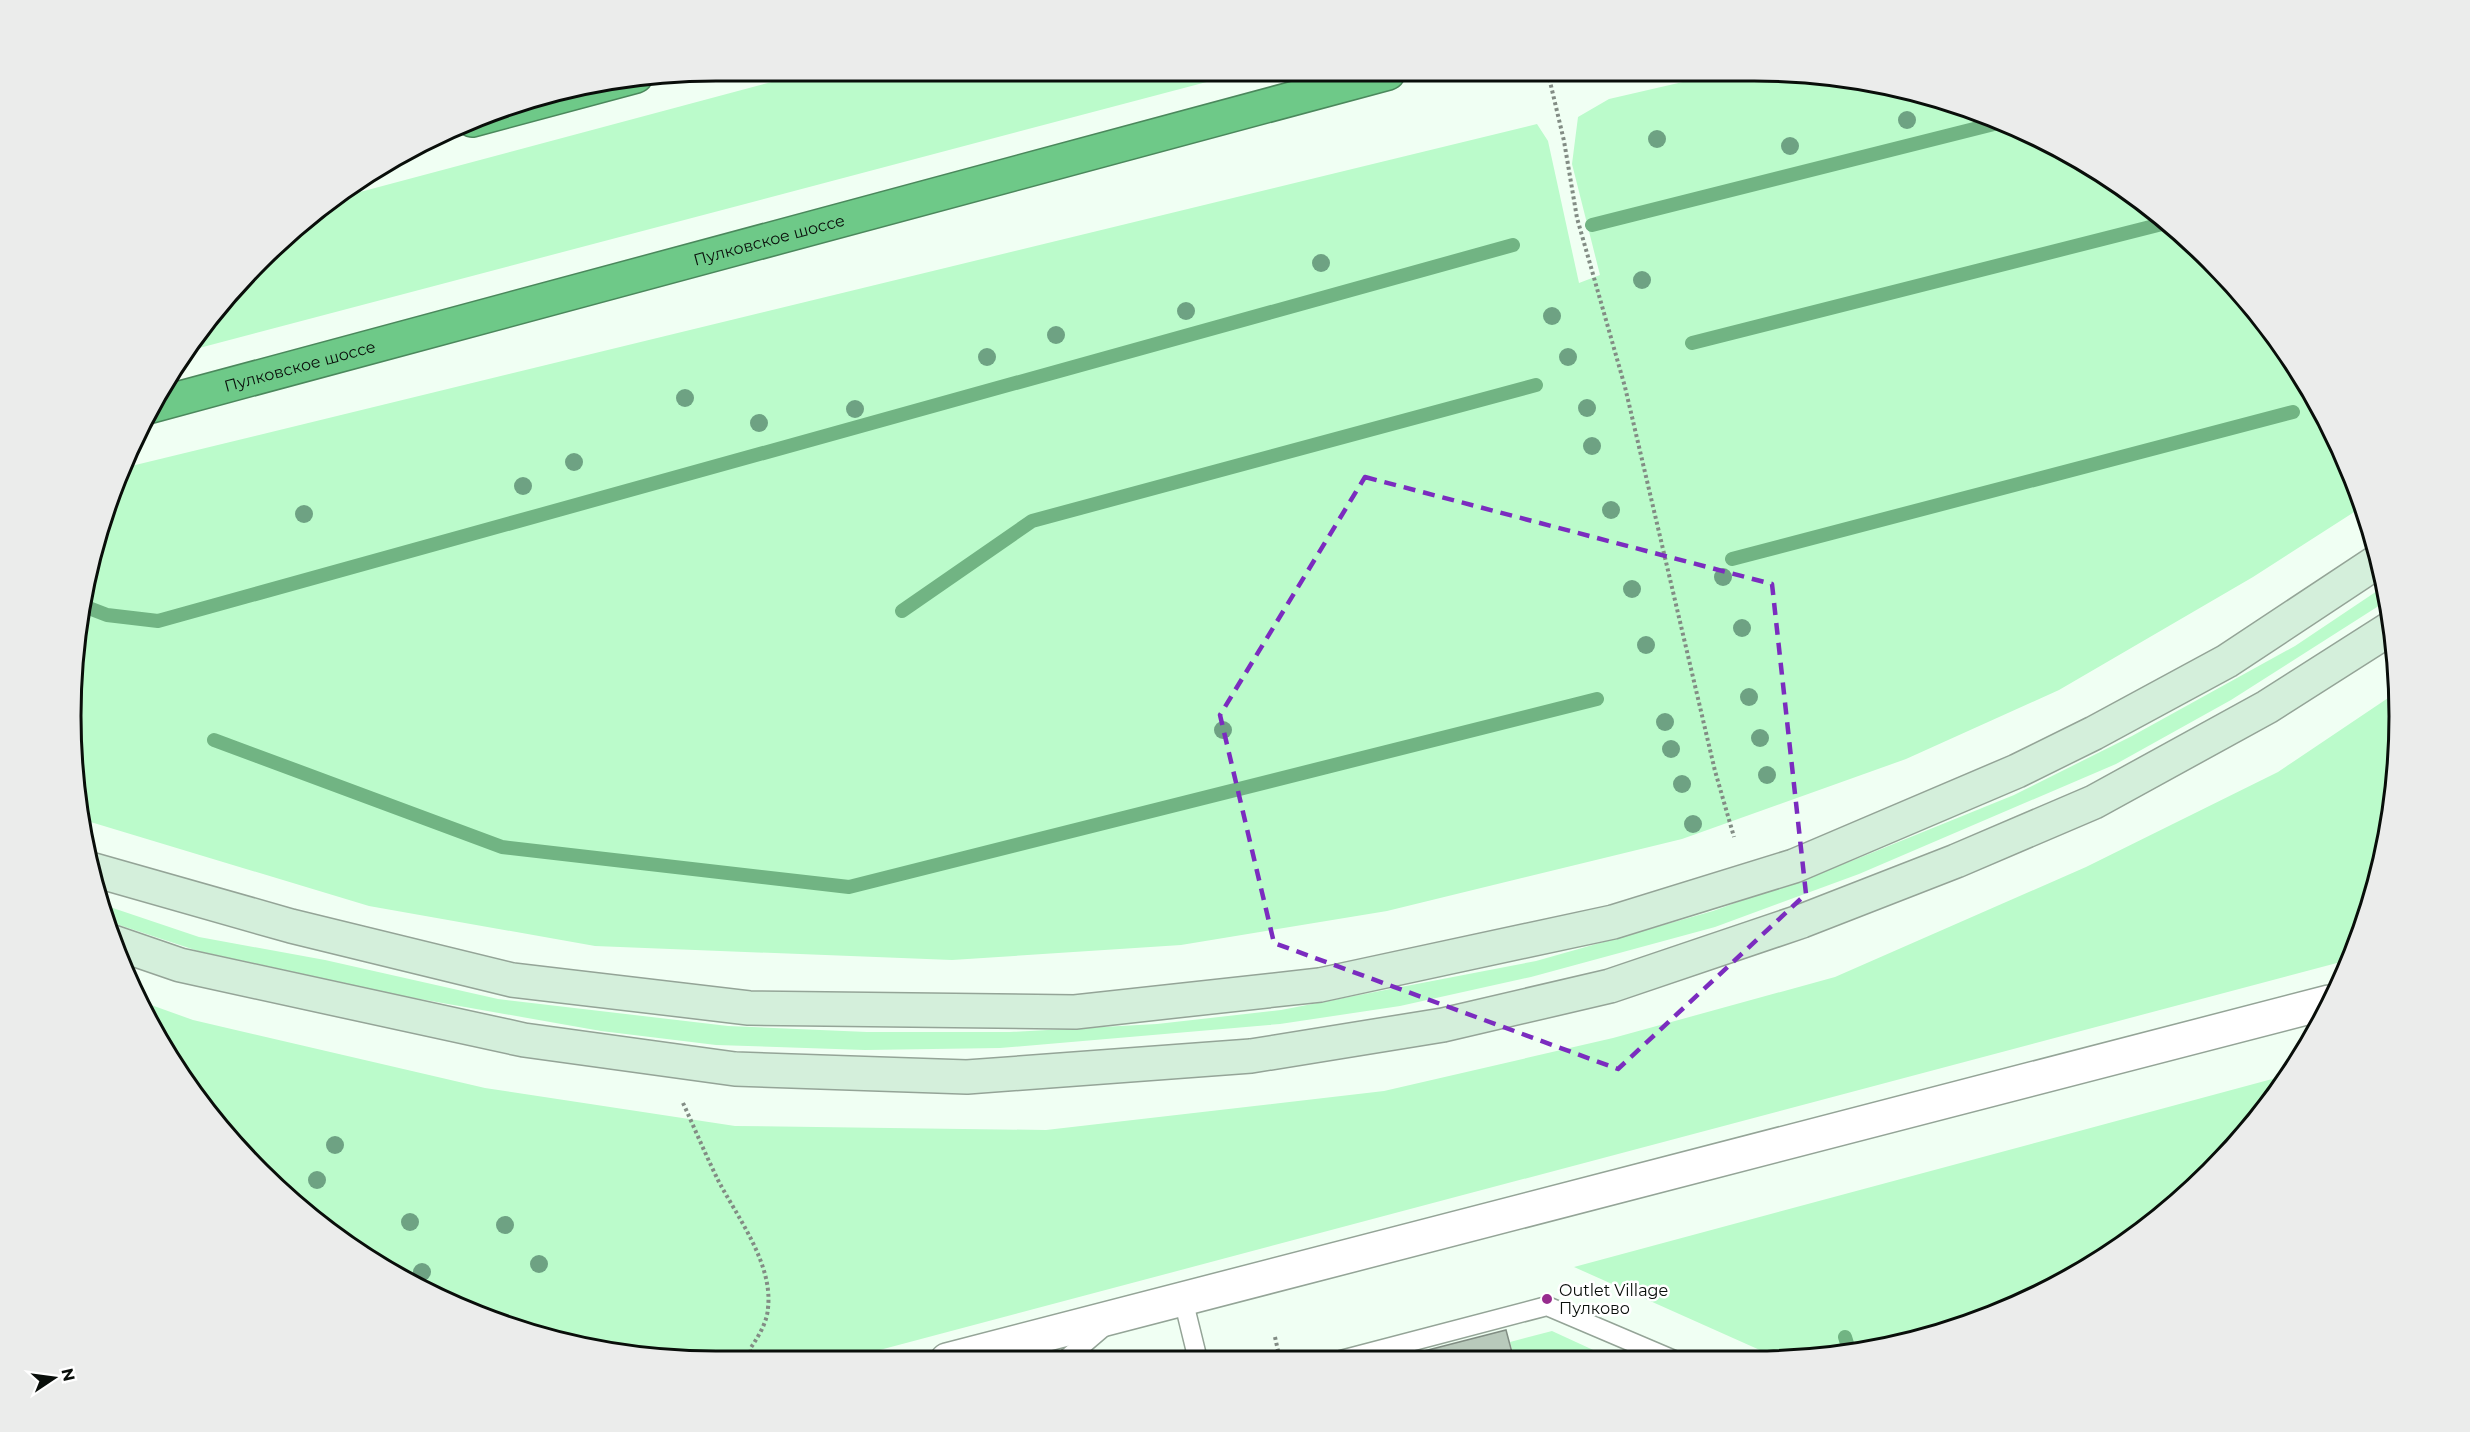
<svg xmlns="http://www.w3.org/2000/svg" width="2470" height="1432" viewBox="0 0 2470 1432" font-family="Montserrat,sans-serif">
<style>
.green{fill:#bbfbcb}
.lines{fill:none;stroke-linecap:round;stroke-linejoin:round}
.stream{stroke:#71b483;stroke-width:14}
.building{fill:#b8c9bb;stroke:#818d83;stroke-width:1.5}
.lane-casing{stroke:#94a497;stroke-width:21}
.street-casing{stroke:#94a497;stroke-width:36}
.secondary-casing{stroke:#94a497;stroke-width:36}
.highway-casing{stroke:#4b885c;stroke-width:36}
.path{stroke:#828c84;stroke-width:4;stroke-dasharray:3 3;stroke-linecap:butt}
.lane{stroke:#fff;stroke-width:18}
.street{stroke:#fff;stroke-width:33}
.secondary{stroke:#d4efdb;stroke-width:33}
.highway{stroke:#6ec988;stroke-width:33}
.tree{fill:#6ea283}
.marked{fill:none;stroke:#7b2cbf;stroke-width:4.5;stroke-dasharray:12 8;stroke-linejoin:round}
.poi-dot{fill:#972c8e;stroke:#fff;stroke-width:2}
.labels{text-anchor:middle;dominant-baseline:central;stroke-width:5;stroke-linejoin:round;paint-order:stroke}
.street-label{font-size:16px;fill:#090e0a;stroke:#fff}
.poi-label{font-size:16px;fill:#090e0a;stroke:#fff;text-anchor:start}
.rim{fill:none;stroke:#090e0a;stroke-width:3}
</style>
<rect width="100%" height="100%" fill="#f0fff3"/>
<path class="green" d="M1726 72H1797L1961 105 2112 179 2210 259 2291 357 2350 469 2362 507 2253 577 2059 690 1906 759 1682 839 1387 911 1181 945 952 960 595 946 369 906 84 820 72 758 76 632 93 549 123 468 1537 124 1548 141 1579 283 1600 275 1572 164 1578 117 1609 99Z
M1237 74 184 352 259 260 330 200 798 75Z
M2386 585 2388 600 2231 700 2116 764 1859 874 1715 927 1531 977 1400 1006 1280 1024 1000 1048 865 1050 716 1045 601 1031 403 996 198 951 104 920 101 904 199 937 325 960 498 999 728 1026 867 1032H1010L1157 1024 1281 1010 1536 961 1713 911 1854 860 2014 795 2132 736 2295 646Z
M2397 692 2399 716 2387 842 2352 959 842 1360H673L508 1327 358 1253 290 1201 204 1109 157 1038 140 1001 193 1020 485 1088 735 1126 1046 1130 1384 1091 1613 1038 1835 977 2086 867 2278 772Z
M2291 1074 2210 1173 2077 1275 1961 1327 1797 1360H1772L1771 1355 1574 1267Z
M1552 1331 1615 1360H1515L1510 1342Z"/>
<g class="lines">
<path class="stream" d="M1592 225 1998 123
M1692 343 2166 223
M1732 559 2293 412
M81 605 107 615 158 621 1513 245
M902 611 1032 521 1536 385
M214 740 502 847 849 887 1597 699
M1845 1337 1849 1350"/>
</g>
<path class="building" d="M1506 1330 1514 1360H1389Z"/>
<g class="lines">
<defs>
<path id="lane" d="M1183 1299 1198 1360
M1065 1360 1107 1324
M1341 1360 1547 1306 1674 1360"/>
<path id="street" d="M947 1360 2329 1002"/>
<path id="secondary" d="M94 870 291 926 512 980 749 1008 1075 1012 1320 985 1613 922 1794 866 2017 771 2094 733 2227 661 2378 561
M113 942 180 965 524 1040 735 1069 967 1077 1251 1056 1443 1025 1610 986 1802 921 1956 861 2094 802 2267 707 2391 628"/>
<g id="highway">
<path d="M472 120 636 76"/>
<path id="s1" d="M151 406 1388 73"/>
</g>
</defs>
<use href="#lane" class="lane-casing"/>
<use href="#street" class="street-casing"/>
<use href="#secondary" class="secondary-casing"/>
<use href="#highway" class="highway-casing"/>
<path class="path" d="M1548 73 1564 141 1577 218 1625 387 1715 771 1734 837
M683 1103C695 1129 706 1156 719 1182 738 1218 773 1264 768 1308 767 1323 758 1337 750 1349L752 1360
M1275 1337 1280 1360"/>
<use href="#lane" class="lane"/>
<use href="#street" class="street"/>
<use href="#secondary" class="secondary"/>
<use href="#highway" class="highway"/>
</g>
<g class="tree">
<circle cx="1907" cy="120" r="9"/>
<circle cx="1657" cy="139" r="9"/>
<circle cx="1790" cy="146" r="9"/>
<circle cx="1321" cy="263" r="9"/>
<circle cx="1642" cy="280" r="9"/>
<circle cx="1186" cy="311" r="9"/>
<circle cx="1552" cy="316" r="9"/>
<circle cx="1056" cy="335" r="9"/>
<circle cx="987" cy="357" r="9"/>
<circle cx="1568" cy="357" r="9"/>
<circle cx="685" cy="398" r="9"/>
<circle cx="1587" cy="408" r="9"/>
<circle cx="855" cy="409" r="9"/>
<circle cx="759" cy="423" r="9"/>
<circle cx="1592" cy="446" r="9"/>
<circle cx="574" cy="462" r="9"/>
<circle cx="523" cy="486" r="9"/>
<circle cx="1611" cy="510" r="9"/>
<circle cx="304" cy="514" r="9"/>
<circle cx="1723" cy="577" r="9"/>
<circle cx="1632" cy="589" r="9"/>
<circle cx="1742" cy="628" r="9"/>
<circle cx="1646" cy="645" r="9"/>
<circle cx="1749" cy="697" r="9"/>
<circle cx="1665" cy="722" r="9"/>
<circle cx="1223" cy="730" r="9"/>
<circle cx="1760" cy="738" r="9"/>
<circle cx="1671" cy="749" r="9"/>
<circle cx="1767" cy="775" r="9"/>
<circle cx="1682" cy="784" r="9"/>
<circle cx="1693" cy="824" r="9"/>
<circle cx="335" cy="1145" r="9"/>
<circle cx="317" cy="1180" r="9"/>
<circle cx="410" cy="1222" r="9"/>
<circle cx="505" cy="1225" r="9"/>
<circle cx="539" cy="1264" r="9"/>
<circle cx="422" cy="1272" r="9"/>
</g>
<path class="marked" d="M1365 477 1772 584 1806 894 1618 1069 1274 943 1220 715Z"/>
<circle class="poi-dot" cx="1547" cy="1299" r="6"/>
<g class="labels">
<g class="street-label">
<text stroke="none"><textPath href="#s1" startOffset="640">Пулковское шоссе</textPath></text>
<text stroke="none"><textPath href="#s1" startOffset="154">Пулковское шоссе</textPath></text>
</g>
<g class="poi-label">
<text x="1559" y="1290">Outlet Village<tspan x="1559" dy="18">Пулково</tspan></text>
</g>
</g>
<path d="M0 0H2470V1432H0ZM716 81H1754A635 635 0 0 1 2389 716V716A635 635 0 0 1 1754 1351H716A635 635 0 0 1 81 716V716A635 635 0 0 1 716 81Z" fill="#ebeceb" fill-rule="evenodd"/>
<path class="rim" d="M716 81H1754A635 635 0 0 1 2389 716V716A635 635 0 0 1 1754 1351H716A635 635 0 0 1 81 716V716A635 635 0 0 1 716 81Z"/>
<g transform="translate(54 1378) rotate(77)" stroke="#ffffff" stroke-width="4.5" paint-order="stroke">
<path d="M0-4.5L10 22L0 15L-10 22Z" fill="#090e0a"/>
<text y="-9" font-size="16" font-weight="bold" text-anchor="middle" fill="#090e0a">N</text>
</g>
</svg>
